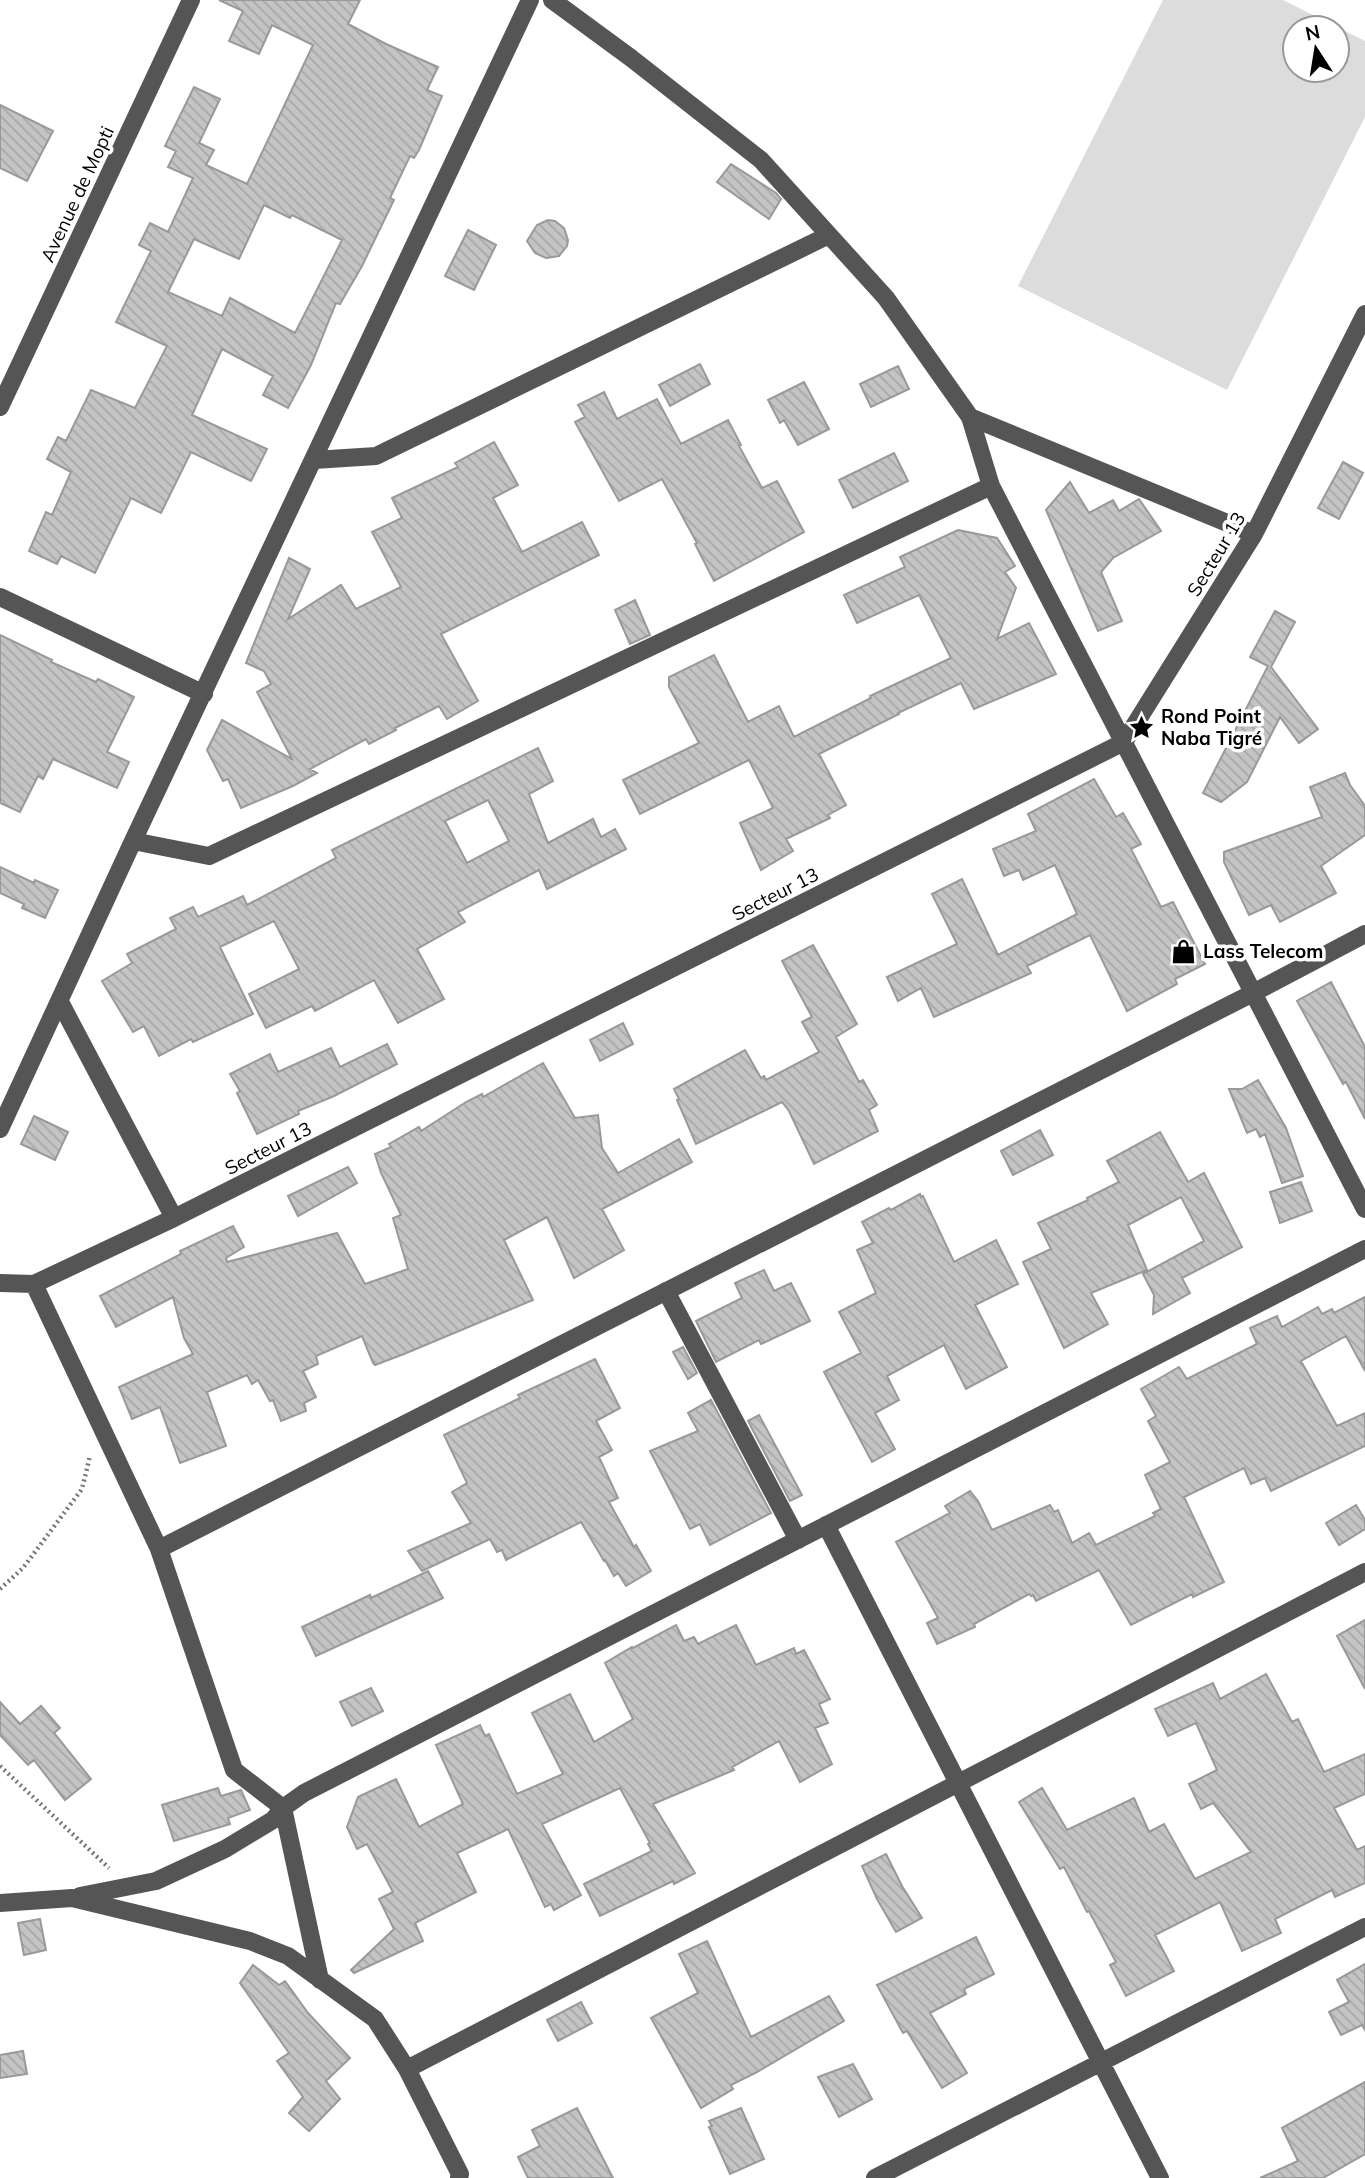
<svg xmlns="http://www.w3.org/2000/svg" width="1365" height="2178" viewBox="0 0 1365 2178" font-family="Mulish,sans-serif">
<style>
.grass{fill:#dcdcdc;fill-rule:evenodd}
.building{fill:url(#building-back-hatch);stroke:#999;stroke-width:2;fill-rule:evenodd}
.lines{fill:none;stroke-linecap:round;stroke-linejoin:round}
.path{stroke:#777;stroke-width:4.5;stroke-dasharray:2 3.5;stroke-linecap:butt}
.minor{stroke:#555;stroke-width:18}
.labels{text-anchor:middle;dominant-baseline:central;stroke-width:7;stroke-linejoin:round;paint-order:stroke}
.street-label{font-size:19px;fill:#000;stroke:#fff}
.poi-label{font-size:19px;font-weight:bold;fill:#000;stroke:#fff;text-anchor:start}
</style>
<defs>
<pattern id="building-back-hatch" width="6" height="6" patternUnits="userSpaceOnUse" patternTransform="scale(1.75)"><rect width="6" height="6" fill="#c4c4c4"/><path d="M-1 5l2 2M0 0l6 6M5-1l2 2" fill="none" stroke="#a7a7a7"/></pattern>
</defs>
<rect width="100%" height="100%" fill="#fff"/>
<path class="grass" d="M1163 0H1283L1365 41V117L1227 390 1018 286ZM1295 28H1337V70H1295Z"/>
<path class="building" d="M219 0H360L348 24 386 44 438 67 427 90 442 96 419 150 414 158 410 156 390 198 394 200 362 266 340 304 336 303 311 365 288 408 263 395 273 376 222 349 192 415 267 449 251 481 191 452 161 513 131 498 95 573 61 556 57 564 29 551 46 512 52 515 71 472 47 459 58 437 66 441 91 390 135 408 167 346 116 322 151 251 139 245 150 223 168 232 193 178 168 167 176 151 165 146 194 87 220 99 199 143 214 150 206 165 247 184 313 45 272 25 259 54 229 41 243 11ZM264 205 290 218 292 215 342 240 295 333 230 298 222 316 168 292 194 239 239 259Z
M0 105 53 131 27 181 0 168Z
M731 164 776 193 781 199 769 219 717 182Z
M548 220 555 221 564 228 568 240 567 246 559 256 546 258 535 253 527 241 537 225Z
M468 230 496 245 474 290 445 276Z
M700 364 710 384 670 406 659 385Z
M898 366 909 389 871 407 860 384Z
M804 382 829 429 798 445 784 420 780 423 768 400Z
M604 392 617 419 657 399 681 444 728 420 741 445 739 446 762 488 777 481 804 532 714 581 695 544 697 543 662 479 619 501 575 422 585 417 578 405Z
M494 442 518 485 493 498 522 552 582 522 599 555 441 634 478 701 447 719 439 706 395 728 396 730 369 744 366 739 310 769 317 773 293 786 241 808 228 779 223 781 207 750 222 720 292 759 257 692 271 684 264 671 246 663 289 558 310 569 288 619 341 585 356 609 401 587 372 532 402 518 392 498 458 467 455 463Z
M894 453 908 481 853 508 839 480Z
M1343 462 1363 473 1339 519 1318 508Z
M1070 482 1089 513 1113 500 1119 511 1139 499 1161 531 1113 558 1101 572 1122 621 1098 631 1046 510Z
M958 530 997 538 1015 566 1005 572 1016 588 997 639 1029 623 1056 674 974 709 961 683 898 713 899 714 819 754 846 805 828 815 830 818 786 839 793 851 761 870 740 823 773 808 749 760 640 814 623 780 699 743 669 687V677L714 655 748 722 779 706 794 737 871 698 870 696 951 658 919 595 857 623 844 595 905 567 900 557Z
M635 600 650 635 630 644 615 610Z
M1275 611 1295 622 1271 667 1318 729 1299 743 1280 717 1247 782 1221 802 1203 793 1268 666 1250 657Z
M0 635 52 660 51 662 96 682 98 679 134 697 107 752 129 762 117 788 53 759 43 779 38 776 20 812 0 803Z
M538 748 553 781 529 794 548 843 593 819 601 837 615 829 626 849 547 889 539 870 458 912 465 922 417 949 444 999 398 1023 374 980 315 1011 312 1006 266 1028 249 994 299 969 274 921 220 947 253 1014 193 1042 191 1039 159 1056 144 1026 133 1032 102 981 132 963 127 954 176 929 170 918 193 907 198 917 243 896 247 905 336 858 332 850ZM488 800 509 841 467 863 445 821Z
M1345 773 1350 785 1365 806V835L1321 866 1336 893 1280 922 1271 905 1249 915 1224 862V852L1322 817 1310 787Z
M1094 779 1116 817 1123 813 1141 844 1131 849 1161 907 1173 902 1205 964 1175 979 1177 984 1127 1011 1090 935 1027 966 1031 973 934 1017 921 988 898 1001 887 977 957 944 932 894 962 879 998 955 1077 914 1055 865 1023 880 1019 870 1004 876 993 849 1036 831 1028 814Z
M0 867 34 883 35 880 58 890 45 918 22 908 24 904 0 893Z
M813 945 857 1024 836 1037 859 1082 863 1080 877 1105 869 1110 878 1131 814 1164 789 1111 782 1102 696 1144 677 1100 679 1099 674 1089 745 1050 761 1078 764 1076 766 1080 819 1052 802 1022 812 1017 782 961Z
M1331 982 1365 1047V1119L1346 1082 1343 1084 1297 1001Z
M623 1023 633 1044 600 1061 590 1040Z
M387 1044 397 1064 334 1096 298 1111 299 1114 257 1134 237 1093 240 1091 230 1074 270 1054 278 1072 331 1048 340 1067Z
M543 1063 575 1118 598 1115 602 1148 618 1173 679 1139 692 1162 602 1209 624 1250 574 1278 547 1217 504 1240 533 1300 404 1354 375 1365 373 1363 362 1336 316 1356 318 1364 303 1371 316 1397 304 1403 306 1411 281 1421 273 1400 270 1401 258 1380 252 1384 247 1375 207 1392 226 1446 180 1463 160 1407 132 1419 119 1387 193 1354 184 1338 173 1297 116 1327 100 1296 181 1254 180 1251 233 1226 244 1247 226 1258 227 1262 337 1233 365 1284 408 1269 393 1218 401 1215 381 1173 375 1154 391 1147 389 1144 419 1127 421 1131 466 1102 482 1094 483 1097Z
M1258 1080 1286 1128 1303 1176 1282 1183 1265 1134 1260 1137 1256 1129 1247 1133 1229 1089H1242Z
M34 1116 68 1132 55 1160 21 1144Z
M1040 1130 1053 1155 1013 1175 1001 1151Z
M1160 1132 1188 1182 1204 1173 1242 1247 1182 1278 1190 1293 1153 1314 1154 1295 1143 1274 1204 1241 1181 1197 1128 1225 1147 1270 1091 1293 1108 1324 1064 1348 1023 1262 1051 1249 1038 1223 1088 1200 1087 1198 1119 1182 1107 1161Z
M348 1167 357 1183 298 1216 288 1196Z
M1301 1182 1312 1211 1280 1223 1270 1192Z
M920 1194 921 1197 923 1196 954 1262 996 1240 1018 1284 975 1305 1007 1367 966 1389 944 1345 887 1376 899 1400 875 1413 895 1449 872 1462 824 1372 861 1353 839 1312 876 1293 857 1250 873 1243 862 1222 889 1208 891 1210Z
M764 1270 774 1291 791 1283 810 1321 761 1344 759 1340 716 1362 696 1321 742 1298 735 1283Z
M1365 1297V1371L1346 1336 1301 1361 1337 1426 1365 1413V1446L1271 1491 1265 1478 1251 1484 1244 1468 1184 1497 1224 1582 1193 1597 1192 1594 1131 1625 1099 1570 1036 1601 1033 1595 1031 1596 1029 1594 974 1624 975 1627 937 1644 927 1623 938 1618 896 1542 950 1513 945 1506 970 1491 978 1501 992 1530 1050 1505 1054 1512 1058 1510 1072 1543 1089 1533 1096 1545 1155 1516 1153 1513 1161 1509 1145 1475 1170 1462 1148 1421 1156 1416 1141 1389 1179 1367 1187 1379 1257 1344 1250 1328 1277 1316 1282 1327 1318 1307 1322 1314 1332 1309 1334 1313Z
M683 1347 697 1373 688 1379 673 1352Z
M595 1359 620 1408 596 1421 612 1450 599 1457 618 1498 609 1502 634 1547 636 1545 651 1571 626 1586 618 1573 614 1576 605 1560 604 1561 581 1522 506 1560 502 1550 497 1552 490 1539 422 1571 408 1551 471 1523 452 1492 467 1483 444 1435 520 1398 518 1395Z
M711 1400 771 1513 710 1545 700 1524 690 1529 650 1451 698 1431 688 1413Z
M759 1415 802 1495 790 1501 748 1421Z
M1356 1505 1365 1520V1529L1339 1545 1326 1523Z
M428 1571 443 1598 316 1656 302 1627 370 1595 371 1598Z
M1365 1620V1689L1337 1636Z
M676 1625 684 1641 694 1637 698 1644 736 1625 756 1665 794 1648 796 1654 804 1650 830 1699 819 1704 828 1723 815 1728 832 1764 800 1782 779 1741 732 1767 734 1770 653 1804 695 1873 674 1884 673 1881 600 1916 584 1884 652 1851 648 1844 650 1843 620 1788 542 1824 581 1895 554 1910 551 1904 545 1907 508 1829 457 1853 476 1892 415 1923 423 1941 354 1973 351 1970 394 1929 379 1899 393 1892 367 1844 357 1849 347 1827 358 1797 396 1779 419 1827 463 1804 436 1745 480 1725 485 1736 489 1734 517 1794 563 1774 532 1713 570 1694 594 1742 633 1719 605 1663 632 1647 633 1648Z
M1266 1674 1292 1722 1298 1719 1324 1772 1365 1754V1794L1334 1808 1357 1850 1365 1846V1883L1335 1897 1332 1890 1275 1919 1281 1933 1242 1951 1220 1902 1155 1935 1174 1971 1126 1996 1110 1965 1116 1962 1089 1911 1087 1912 1064 1867 1060 1869 1019 1802 1042 1788 1067 1830 1134 1798 1149 1832 1164 1824 1195 1879 1251 1852 1213 1803 1201 1809 1189 1784 1217 1770 1196 1723 1168 1736 1155 1709 1213 1683 1220 1699Z
M371 1688 383 1711 352 1726 340 1702Z
M0 1702 20 1724 41 1706 60 1728 54 1733 91 1779 65 1800 34 1760 28 1765 0 1735Z
M218 1788 221 1796 241 1790 250 1810 228 1818 230 1824 174 1841 162 1805Z
M886 1854 902 1886 922 1918 896 1932 877 1899 862 1866Z
M40 1919 46 1950 24 1955 18 1923Z
M976 1937 994 1974 964 1989 966 1994 930 2013 967 2073 942 2088 907 2031 903 2033 877 1985Z
M707 1941 751 2037 829 1996 844 2021 757 2072 731 2085 733 2089 701 2108 651 2018 698 1993 679 1954Z
M1365 1964V2030L1362 2025 1341 2035 1329 2012 1349 2002 1337 1980Z
M253 1965 279 1985 285 1981 308 2013 350 2058 326 2081 340 2099 309 2131 289 2113 303 2097 277 2061 289 2053 240 1983Z
M581 2002 592 2023 558 2041 547 2020Z
M23 2051 27 2074 0 2078V2055Z
M853 2064 872 2099 839 2117 818 2077Z
M1365 2082V2154L1323 2178H1260L1298 2161 1282 2128Z
M577 2108 613 2178H528L518 2157 540 2146 532 2130Z
M741 2108 764 2159 730 2174 709 2127 712 2126 709 2121Z"/>
<g class="lines">
<path class="path" d="M0 1589 23 1568 82 1489 90 1456
M0 1766 109 1868"/>
<path class="minor" d="M552 0 631 58 761 160 886 298 970 417 991 486 1365 1209
M0 407 191 0
M970 417 1254 534
M314 460 376 456 829 235
M0 597 204 694
M133 841 209 856 991 486
M60 1002 174 1218
M0 1129 133 841 530 0
M0 1283 34 1284 174 1218 1124 742 1254 534 1365 314
M34 1284 159 1549 1253 993 1365 934
M666 1291 798 1540
M826 1525 1160 2178
M80 1896 156 1881 225 1849 273 1820 283 1808 234 1770 159 1549
M0 1903 72 1898 250 1941 288 1956 375 2019 407 2069 460 2174 459 2178
M320 1980 283 1808 304 1793 1365 1249
M407 2069 1365 1572
M875 2178 1365 1927"/>
</g>
<defs>
<symbol id="sight-bare" viewBox="-9 -9 18 18"><path d="M0-6L1.8-2.2L6-1.7L2.9 1.2L3.7 5.4L0 3.3L-3.7 5.4L-2.9 1.2L-6-1.7L-1.8-2.2Z" fill="#000" stroke="#fff" stroke-width="2.5" paint-order="stroke"/></symbol>
<symbol id="shop-bare" viewBox="-9 -9 18 18"><path d="M-5-2.5h2.3a2.7 3.5 0 0 1 5.4 0H5L5.5 6h-11ZM-1.5-2.5h3a1.5 2.3 0 0 0-3 0Z" fill="#000" stroke="#fff" stroke-width="2.5" paint-order="stroke"/></symbol>
</defs>
<g fill-rule="evenodd">
<use href="#sight-bare" x="1124" y="710" width="35" height="35"/>
<use href="#shop-bare" x="1166" y="934" width="35" height="35"/>
</g>
<g class="labels">
<g class="street-label">
<text transform="translate(77 194) rotate(-65)">Avenue de Mopti</text>
<text transform="translate(1216 554) rotate(-59)">Secteur 13</text>
<text transform="translate(775 894) rotate(-27)">Secteur 13</text>
<text transform="translate(268 1148) rotate(-27)">Secteur 13</text>
</g>
<g class="poi-label">
<text x="1161" y="716">Rond Point<tspan x="1161" dy="22">Naba Tigré</tspan></text>
<text x="1203" y="951">Lass Telecom</text>
</g>
</g>
<g transform="translate(1316 49) rotate(348)"><circle r="33" fill="#ffffff" stroke="#999999" stroke-width="2"/>
<path d="M0-5L12 26L0 18L-12 26Z" fill="#000000"/>
<text y="-10" font-size="19" font-weight="bold" text-anchor="middle" fill="#000000">N</text>
</g>
</svg>
